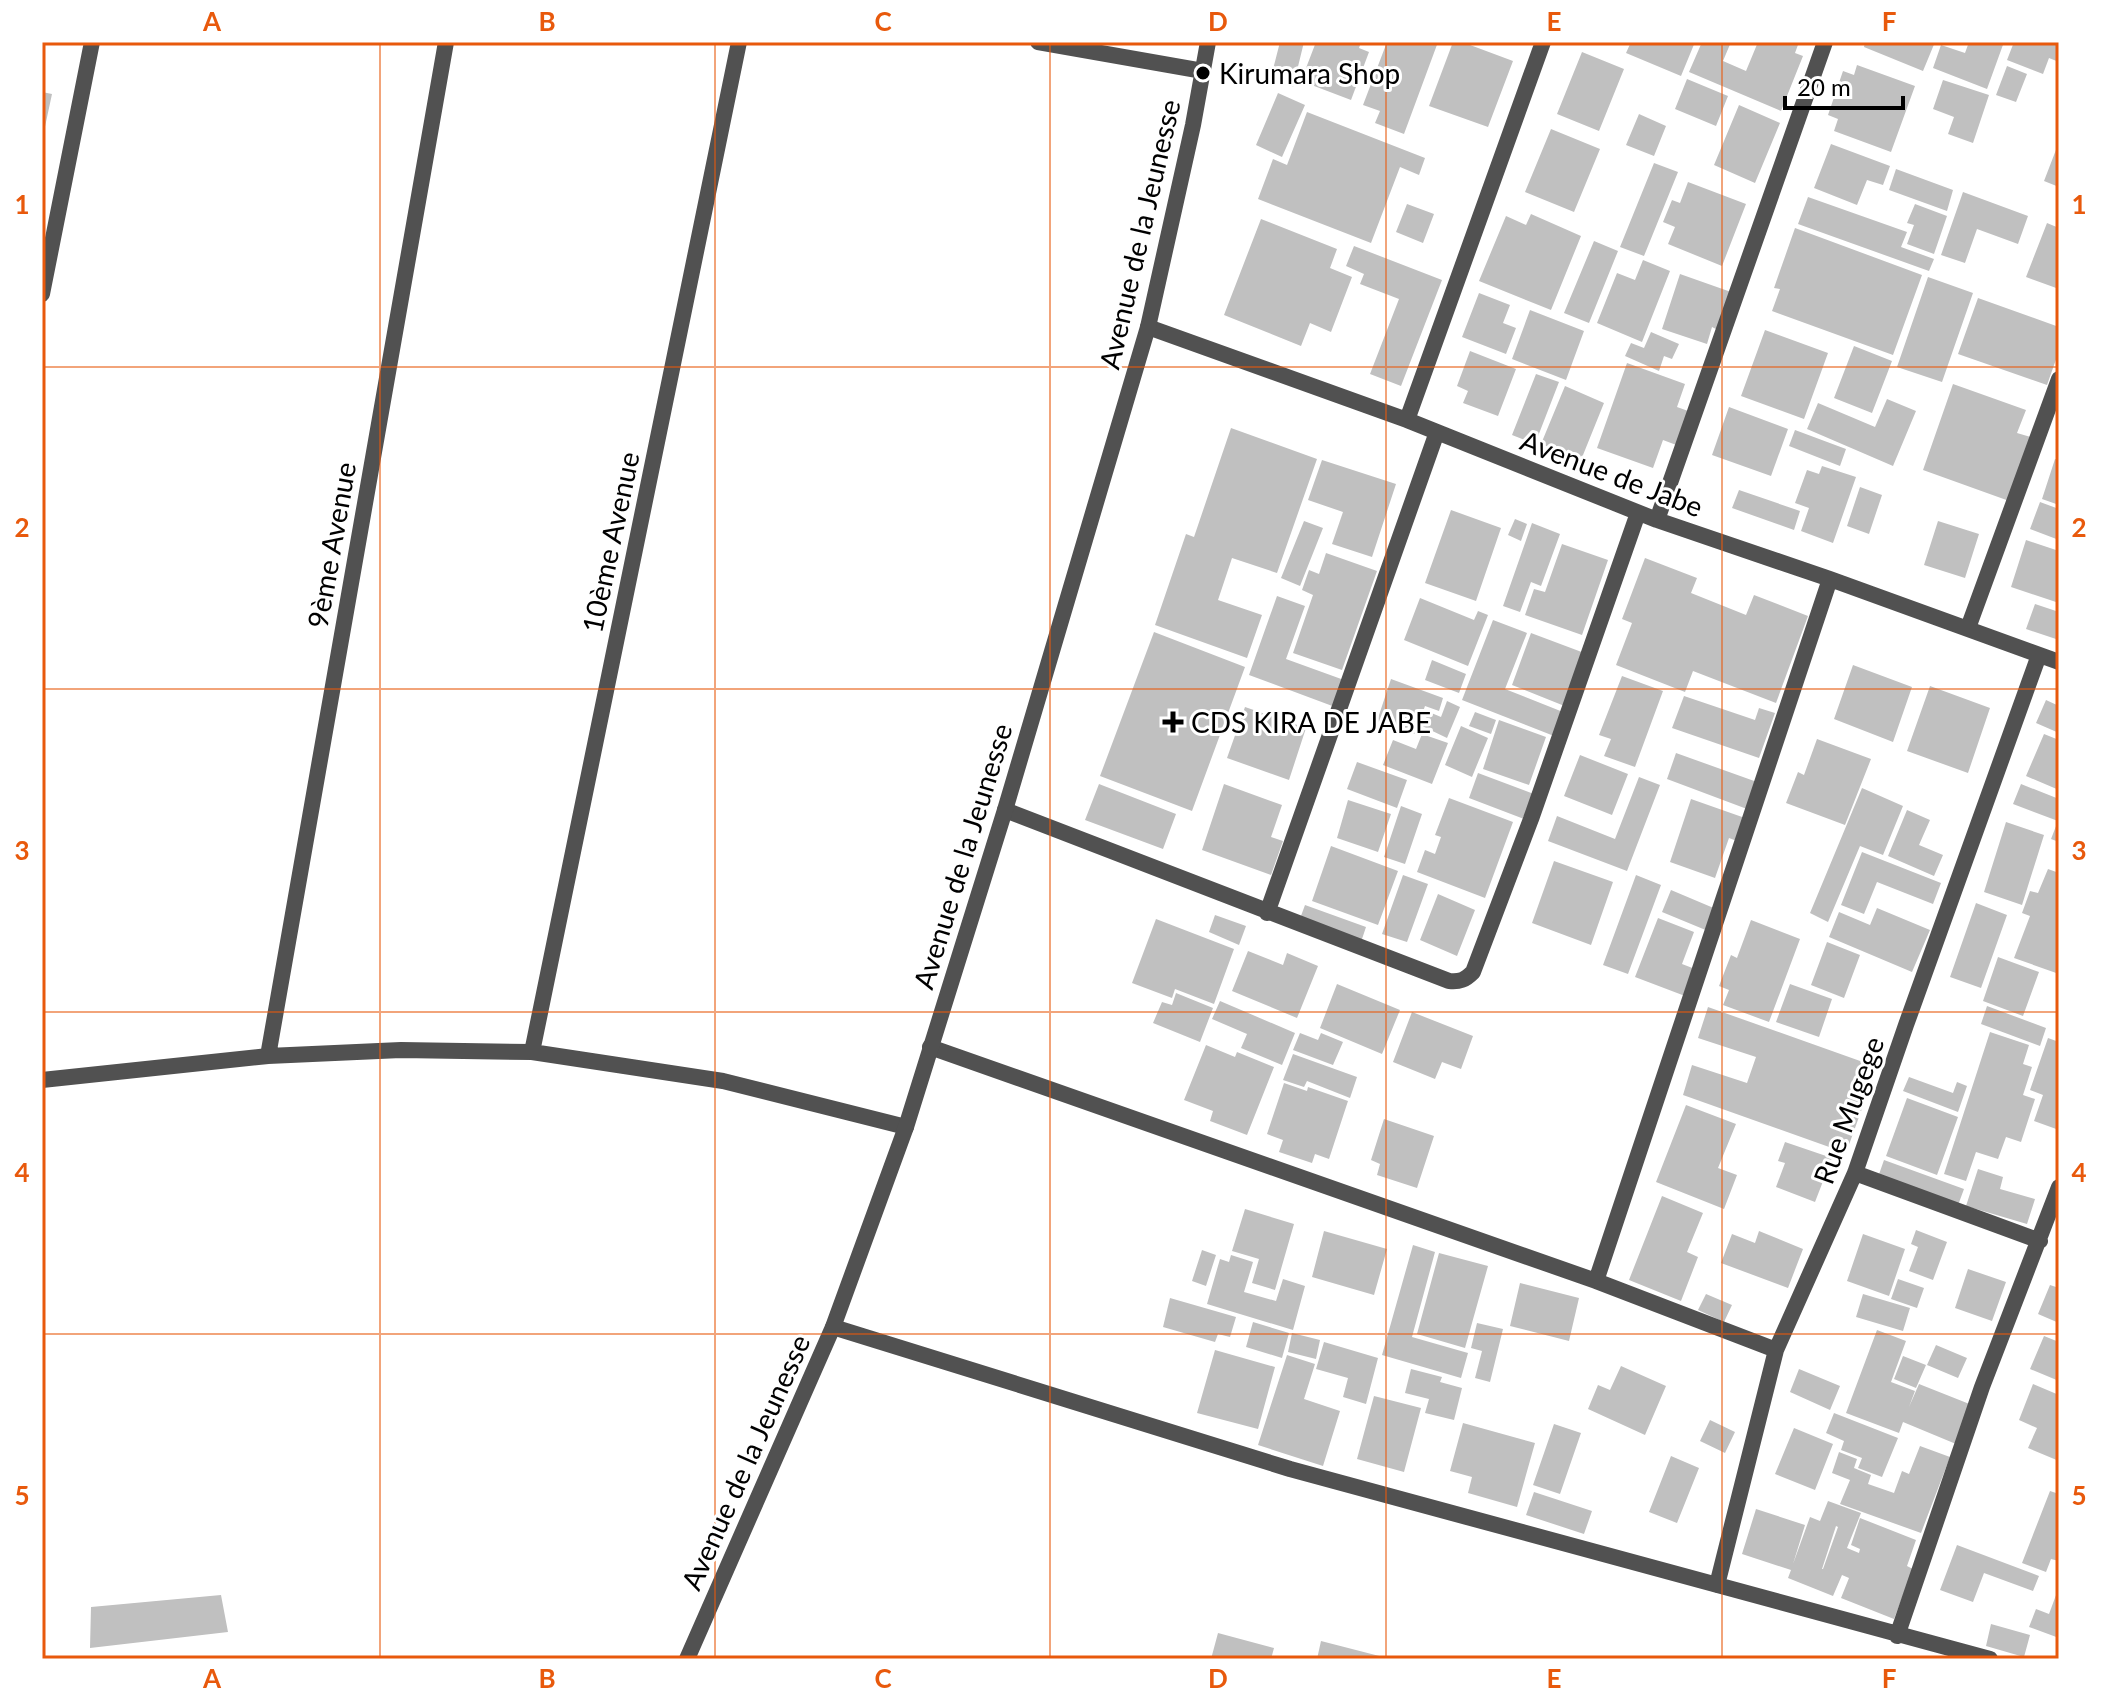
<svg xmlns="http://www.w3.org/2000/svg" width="2101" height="1701" viewBox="0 0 2101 1701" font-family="Lato,sans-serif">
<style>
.building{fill:#c0c0c0;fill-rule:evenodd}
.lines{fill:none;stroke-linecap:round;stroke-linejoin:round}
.minor{stroke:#515151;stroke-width:16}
.tertiary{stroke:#515151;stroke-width:16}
.grid{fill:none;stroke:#e8590c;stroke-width:2;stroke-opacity:0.55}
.poi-dot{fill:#000;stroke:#fff;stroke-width:3}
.labels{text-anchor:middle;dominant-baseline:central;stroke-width:6;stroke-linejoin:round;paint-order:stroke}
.poi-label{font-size:28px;fill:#000;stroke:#fff;text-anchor:start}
.street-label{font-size:28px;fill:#000;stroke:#fff}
.neatline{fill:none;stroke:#e8590c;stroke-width:3}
.grid-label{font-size:26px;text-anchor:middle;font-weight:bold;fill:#e8590c}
</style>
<rect width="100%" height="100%" fill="#fff"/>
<path class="building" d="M1280 42H1304L1293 87 1270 81Z
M1316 42H1361L1359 48 1369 52 1351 100 1301 81Z
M1387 42H1438L1404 134 1375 123 1380 111 1363 105Z
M1453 42H1462L1513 61 1488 127 1429 106Z
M1631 42H1695L1681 76 1626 53Z
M1702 42H1731L1723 61 1746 71 1758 42H1799L1795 53 1803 56 1781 111 1689 72Z
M1865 42H1935L1923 71 1864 47Z
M1969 42H2004L1987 89 1933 68 1941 45 1965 53Z
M2014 42H2059V62L2049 58 2043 74 2007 60Z
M1582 52 1624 69 1599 131 1557 114Z
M1857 65 1915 86 1891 152 1834 131 1838 119 1828 115 1843 71 1854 75Z
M2007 66 2027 74 2016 102 1996 95Z
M1687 79 1728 96 1716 126 1675 109Z
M1943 80 1989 95 1973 143 1948 134 1954 117 1933 109Z
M42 92 52 94 43 136 42 135Z
M1278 93 1305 105 1282 157 1256 145Z
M1739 105 1780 123 1755 183 1714 165Z
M1307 112 1425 158 1419 175 1400 167 1371 243 1258 199 1273 159 1287 165Z
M1639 114 1666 126 1654 156 1626 145Z
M1551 129 1600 149 1574 212 1525 192Z
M2059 142V187L2044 181Z
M1831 144 1890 166 1883 185 1867 180 1857 205 1814 188Z
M1654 163 1678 172 1644 256 1620 247Z
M1896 169 1953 190 1947 211 1889 190Z
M1688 182 1746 204 1722 266 1668 244 1675 227 1663 222 1672 200 1680 203Z
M1963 192 2028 216 2018 244 1977 229 1965 263 1941 255Z
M1808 197 1907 232 1901 247 1934 259 1929 271 1798 224Z
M1407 204 1434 214 1423 243 1396 232Z
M1915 204 1947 216 1934 254 1907 244 1914 225 1907 223Z
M1531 214 1581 236 1551 310 1479 281 1506 216 1526 225Z
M1261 219 1337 249 1330 268 1352 277 1331 332 1310 323 1301 346 1224 315Z
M2047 223 2059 228V289L2026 277Z
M1795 228 1922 275 1893 355 1772 311 1780 289 1774 288Z
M1594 241 1618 251 1589 323 1564 313Z
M1354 246 1442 280 1401 386 1370 374 1399 299 1360 284 1364 274 1346 266Z
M1643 260 1670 271 1642 342 1597 323 1617 273 1635 280Z
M1680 274 1731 292 1718 330 1712 327 1707 344 1662 329Z
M1928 277 1973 293 1942 382 1897 367Z
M1479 293 1510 305 1503 323 1516 328 1506 354 1462 337Z
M1978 298 2059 327V351L2047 385 1958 354Z
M1530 310 1584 331 1566 380 1512 359Z
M1765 330 1828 353 1804 419 1741 396Z
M1651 332 1679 344 1672 359 1664 356 1659 371 1625 356 1631 343 1644 348Z
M1854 346 1892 361 1872 413 1834 398Z
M1470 351 1516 369 1498 416 1463 403 1468 391 1457 386Z
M1627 363 1685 384 1677 407 1691 412 1679 446 1663 440 1653 468 1597 448Z
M1536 374 1559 382 1535 444 1512 435Z
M1953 384 2026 410 2017 433 2034 438 2012 502 1923 470Z
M1565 386 1604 403 1581 460 1541 444Z
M1887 399 1916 411 1893 466 1807 429 1818 403 1875 427Z
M1729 407 1788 429 1771 476 1712 455Z
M1231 428 1317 459 1277 573 1232 558 1218 600 1262 615 1247 658 1155 625 1186 534 1194 537Z
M1795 430 1846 449 1840 466 1789 446Z
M2055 459 2059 460V505L2042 499Z
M1322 460 1396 484 1372 557 1332 544 1343 512 1308 500Z
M1822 466 1856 477 1833 543 1801 531 1809 508 1795 503 1807 470 1819 474Z
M1860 487 1882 495 1869 534 1847 526Z
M1739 490 1800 511 1794 530 1732 508Z
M2040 502 2059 509V540L2030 529Z
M1451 510 1501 528 1476 601 1425 583Z
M1515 519 1527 524 1521 541 1508 535Z
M1304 521 1323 528 1300 586 1281 578Z
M1938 521 1979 534 1965 578 1924 565Z
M1532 523 1560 534 1541 586 1531 582 1520 612 1503 606Z
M2026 540 2059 551V603L2011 587Z
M1562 544 1608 560 1582 635 1525 615 1534 589 1545 592Z
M1326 553 1377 571 1342 670 1293 653 1313 595 1302 590 1309 570 1319 574Z
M1645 558 1697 578 1691 593 1746 615 1754 595 1808 616 1776 703 1693 671 1685 692 1616 665 1632 623 1622 619Z
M1277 596 1305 606 1286 659 1344 680 1335 707 1249 675Z
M1420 598 1474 620 1478 611 1488 615 1468 666 1404 640Z
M2035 604 2059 612V640L2026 629Z
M1493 620 1527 633 1505 689 1563 712 1554 736 1462 700Z
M1154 632 1245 667 1192 811 1100 776Z
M1531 633 1587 654 1567 707 1512 685Z
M1432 660 1466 674 1459 693 1425 680Z
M1853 665 1912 687 1893 742 1834 719Z
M1622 676 1663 691 1635 767 1604 756 1611 739 1599 735Z
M1391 679 1443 698 1439 711 1425 706 1415 734 1377 721Z
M1930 686 1990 708 1968 773 1907 751Z
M1684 696 1755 720 1759 708 1775 713 1759 758 1672 728Z
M2046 700 2059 706V733L2036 723Z
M1447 701 1460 707 1447 738 1422 726 1429 712 1441 717Z
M1245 707 1306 728 1289 780 1227 758Z
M1475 712 1496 720 1491 734 1469 726Z
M1499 720 1546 737 1529 785 1483 769Z
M1461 726 1488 738 1472 777 1445 765Z
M1422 734 1448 743 1432 784 1383 765 1393 740 1416 749Z
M2044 734 2059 740V790L2026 776Z
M1817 739 1871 759 1845 825 1786 803 1798 772 1804 775Z
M1676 753 1757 782 1747 809 1667 779Z
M1580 755 1628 774 1612 815 1564 796Z
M1357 762 1407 780 1397 808 1347 789Z
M1478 773 1539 796 1529 821 1469 798Z
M1639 777 1660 785 1627 871 1548 841 1557 816 1615 839Z
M1099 784 1176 814 1163 849 1085 820Z
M1224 784 1282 805 1271 837 1283 841 1271 875 1202 850Z
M2021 784 2059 799V842L2051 839 2058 821 2013 804Z
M1862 788 1903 806 1883 855 1860 846 1828 922 1810 913Z
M1449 798 1513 822 1485 898 1417 872 1425 850 1435 854 1441 837 1435 835Z
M1691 799 1745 818 1737 841 1729 838 1715 878 1670 862Z
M1348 800 1391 814 1378 852 1337 838Z
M1401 806 1422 814 1405 864 1384 857Z
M1907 810 1930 820 1919 845 1943 855 1934 876 1888 856Z
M2006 822 2044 835 2022 905 1984 892Z
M1331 846 1398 871 1378 925 1312 901Z
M1862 852 1941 883 1933 904 1877 882 1864 914 1841 905Z
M1554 861 1613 882 1591 945 1532 923Z
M2048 869 2059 873V974L2014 958 2030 916 2022 913 2030 891 2038 893Z
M1403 875 1428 884 1407 942 1382 934Z
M1636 875 1661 885 1628 974 1603 965Z
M1671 890 1716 909 1708 931 1662 912Z
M1438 894 1475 910 1457 956 1420 940Z
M1976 903 2007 915 1981 988 1950 977Z
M1305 905 1366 927 1360 945 1298 924Z
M1877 908 1930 930 1912 972 1829 937 1839 912 1870 925Z
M1215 915 1246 926 1239 945 1209 932Z
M1658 918 1694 932 1682 964 1695 969 1685 996 1635 977Z
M1156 919 1234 949 1214 1004 1175 989 1172 998 1132 983Z
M1751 920 1800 939 1769 1022 1723 1005 1729 990 1719 986 1731 955 1737 958Z
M1827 942 1860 955 1844 998 1811 985Z
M1248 951 1283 965 1287 953 1318 966 1297 1018 1232 991Z
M1998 957 2039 972 2023 1016 1983 1001Z
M1337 984 1400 1010 1382 1054 1320 1028Z
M1790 984 1832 999 1819 1037 1776 1022Z
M1176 993 1213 1008 1200 1042 1153 1023 1162 1002 1172 1005Z
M1220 1001 1295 1033 1282 1065 1241 1048 1247 1034 1212 1019Z
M1987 1006 2046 1028 2040 1046 1981 1024Z
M1708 1007 1877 1067 1846 1153 1683 1095 1692 1065 1747 1083 1756 1057 1698 1038Z
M1412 1012 1473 1036 1461 1069 1442 1062 1435 1079 1393 1062Z
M1990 1032 2029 1045 2023 1064 2032 1067 2023 1095 2035 1099 2021 1142 2006 1137 1998 1159 1976 1152 1966 1181 1944 1174Z
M1300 1033 1318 1040 1321 1033 1343 1042 1333 1065 1293 1050Z
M2048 1038 2059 1042V1130L2034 1121 2043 1095 2030 1090Z
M1206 1045 1235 1057 1237 1052 1274 1067 1247 1135 1210 1121 1213 1111 1184 1100Z
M1293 1054 1357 1077 1350 1098 1307 1081 1304 1087 1283 1080Z
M1909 1077 1953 1093 1957 1082 1967 1086 1958 1112 1903 1091Z
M1284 1083 1307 1091 1308 1087 1348 1101 1329 1159 1315 1154 1312 1163 1279 1152 1283 1140 1267 1134Z
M1907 1098 1958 1117 1937 1175 1886 1156Z
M1686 1105 1736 1124 1718 1168 1737 1175 1724 1209 1656 1182Z
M1384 1119 1434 1136 1417 1188 1377 1175 1380 1164 1371 1160Z
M1785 1142 1832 1158 1815 1202 1776 1187 1785 1163 1778 1161Z
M1884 1160 1964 1189 1957 1208 1877 1180Z
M1978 1169 2003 1177 2000 1189 2035 1199 2027 1224 1966 1206Z
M1662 1196 1703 1213 1687 1252 1698 1257 1681 1301 1629 1280Z
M1245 1209 1294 1224 1275 1290 1252 1283 1259 1259 1232 1251Z
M1916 1230 1947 1242 1933 1280 1909 1271 1918 1247 1911 1244Z
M1324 1231 1387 1249 1374 1295 1312 1277Z
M1759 1231 1803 1249 1788 1288 1721 1263 1732 1234 1755 1243Z
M1863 1234 1905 1249 1889 1296 1847 1281Z
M1413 1245 1435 1252 1412 1337 1468 1353 1461 1378 1382 1355Z
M1202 1250 1216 1255 1206 1286 1192 1281Z
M1439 1253 1488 1266 1465 1348 1417 1334Z
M1231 1255 1253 1262 1244 1292 1276 1301 1283 1279 1305 1286 1293 1330 1207 1304 1220 1259 1229 1262Z
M1968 1269 2006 1282 1992 1321 1955 1308Z
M1898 1279 1924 1288 1917 1308 1891 1299Z
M2059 1279V1323L2038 1314 2050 1285 2056 1287Z
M1520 1283 1579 1298 1569 1341 1510 1326Z
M1706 1294 1732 1305 1724 1322 1698 1310Z
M1863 1294 1910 1308 1903 1331 1856 1317Z
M1170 1298 1236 1317 1230 1337 1218 1334 1215 1342 1163 1327Z
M1253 1322 1289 1333 1282 1358 1246 1347Z
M1477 1323 1503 1329 1490 1382 1475 1378 1482 1351 1471 1348Z
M1877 1330 1906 1341 1891 1382 1915 1391 1909 1407 1919 1384 1972 1405 1956 1444 1903 1422 1899 1433 1846 1413Z
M1292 1333 1320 1340 1316 1359 1288 1352Z
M2044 1336 2059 1342V1381L2030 1369Z
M1324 1342 1378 1358 1366 1404 1343 1397 1348 1378 1316 1369Z
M1936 1345 1967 1358 1958 1378 1927 1365Z
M1215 1350 1275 1367 1258 1429 1197 1413Z
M1287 1355 1315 1364 1304 1399 1340 1411 1323 1466 1258 1445Z
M1903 1356 1926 1365 1916 1388 1894 1379Z
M1621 1366 1666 1386 1645 1435 1588 1409 1598 1385 1610 1390Z
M1411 1369 1442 1377 1440 1382 1462 1388 1454 1420 1425 1413 1429 1399 1405 1393Z
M1799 1369 1840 1386 1830 1410 1790 1392Z
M2033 1384 2059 1395V1461L2028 1448 2037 1428 2019 1420Z
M1374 1396 1421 1408 1404 1472 1357 1459Z
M1834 1413 1898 1438 1882 1477 1858 1468 1862 1458 1841 1450 1844 1441 1826 1433Z
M1710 1420 1735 1432 1725 1453 1700 1441Z
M1463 1423 1535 1443 1517 1507 1468 1493 1472 1477 1450 1471Z
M1554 1424 1581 1433 1560 1494 1533 1485Z
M1794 1428 1833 1444 1815 1490 1775 1474Z
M1920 1446 1950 1457 1921 1533 1840 1504 1850 1480 1832 1473 1839 1452 1857 1459 1854 1468 1871 1475 1868 1484 1894 1493 1902 1471 1909 1474Z
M1671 1456 1699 1468 1677 1523 1649 1512Z
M2050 1491 2059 1494V1561L2051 1559 2046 1572 2022 1563Z
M1534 1492 1592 1511 1584 1534 1526 1515Z
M1828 1501 1861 1513 1847 1548 1859 1553 1860 1549 1851 1545 1860 1518 1916 1540 1907 1566 1913 1569 1894 1619 1841 1598 1849 1578 1842 1575 1833 1596 1788 1578 1791 1570 1742 1554 1756 1509 1805 1525 1793 1564 1810 1517 1820 1521ZM1836 1526 1838 1527 1823 1569H1822Z
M1957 1545 2039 1576 2033 1591 1984 1573 1973 1602 1940 1590Z
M2059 1587V1638L2029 1627 2036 1609 2049 1614Z
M221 1595 228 1632 90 1648 91 1607Z
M1991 1624 2030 1635 2024 1657 1986 1646Z
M1218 1633 1274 1648 1271 1659H1211Z
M1321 1641 1387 1658V1659H1317Z"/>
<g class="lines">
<path class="minor" d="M1038 42 1203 71
M42 294 92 42
M1148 327 1407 420 1657 520 1830 579 2059 662
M1407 420 1543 42
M1657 520 1825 42
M1968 628 2059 379
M1005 810 1449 981C1460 982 1465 980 1473 972L1531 819 1638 513
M1267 913 1437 432
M930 1047 1596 1281 1776 1350
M532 1052 739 42
M268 1056 446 42
M42 1080 268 1056 401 1050 532 1052 723 1081 906 1127
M1855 1173 2040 1241
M1596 1281 1830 579
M833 1327 1290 1469 1990 1659
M1717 1585 1776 1350 1855 1173 1906 1025 2039 655
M1897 1636 1982 1387 2059 1187"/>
<path class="tertiary" d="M687 1659 833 1327 906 1127 1005 810 1148 327 1193 125 1208 42"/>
</g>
<path class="grid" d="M380 42V1659M715 42V1659M1050 42V1659M1386 42V1659M1722 42V1659M42 367H2059M42 689H2059M42 1012H2059M42 1334H2059"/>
<g class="poi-dot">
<circle cx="1203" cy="73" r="8"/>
<path d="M1169 710h8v8h8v8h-8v8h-8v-8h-8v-8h8z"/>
</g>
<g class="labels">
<g class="poi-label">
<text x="1219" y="73">Kirumara Shop</text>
<text x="1191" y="722">CDS KIRA DE JABE</text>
</g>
<g class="street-label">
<text transform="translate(1139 234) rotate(-77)">Avenue de la Jeunesse</text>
<text transform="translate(1612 473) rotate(21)">Avenue de Jabe</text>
<text transform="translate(610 542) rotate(-78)">10ème Avenue</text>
<text transform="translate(331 545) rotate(-80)">9ème Avenue</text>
<text transform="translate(962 856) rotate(-73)">Avenue de la Jeunesse</text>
<text transform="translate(1848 1110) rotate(-70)">Rue Mugege</text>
<text transform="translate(745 1462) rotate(-66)">Avenue de la Jeunesse</text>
</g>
</g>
<rect width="2101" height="1701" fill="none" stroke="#ffffff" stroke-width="88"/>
<path d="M1785 96v12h118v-12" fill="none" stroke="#000000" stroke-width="4"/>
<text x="1797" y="96" font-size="24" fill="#000000" stroke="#ffffff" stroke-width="6" paint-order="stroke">20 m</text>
<rect x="44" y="44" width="2013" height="1613" class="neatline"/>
<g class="grid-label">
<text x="212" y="31">A</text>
<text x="547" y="31">B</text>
<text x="883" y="31">C</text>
<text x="1218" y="31">D</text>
<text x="1554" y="31">E</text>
<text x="1889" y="31">F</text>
<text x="22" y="214">1</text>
<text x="2079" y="214">1</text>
<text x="22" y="537">2</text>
<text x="2079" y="537">2</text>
<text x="22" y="860">3</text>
<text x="2079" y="860">3</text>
<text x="22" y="1182">4</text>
<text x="2079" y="1182">4</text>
<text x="22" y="1505">5</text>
<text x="2079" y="1505">5</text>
<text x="212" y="1688">A</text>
<text x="547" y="1688">B</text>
<text x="883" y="1688">C</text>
<text x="1218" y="1688">D</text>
<text x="1554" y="1688">E</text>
<text x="1889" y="1688">F</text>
</g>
</svg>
